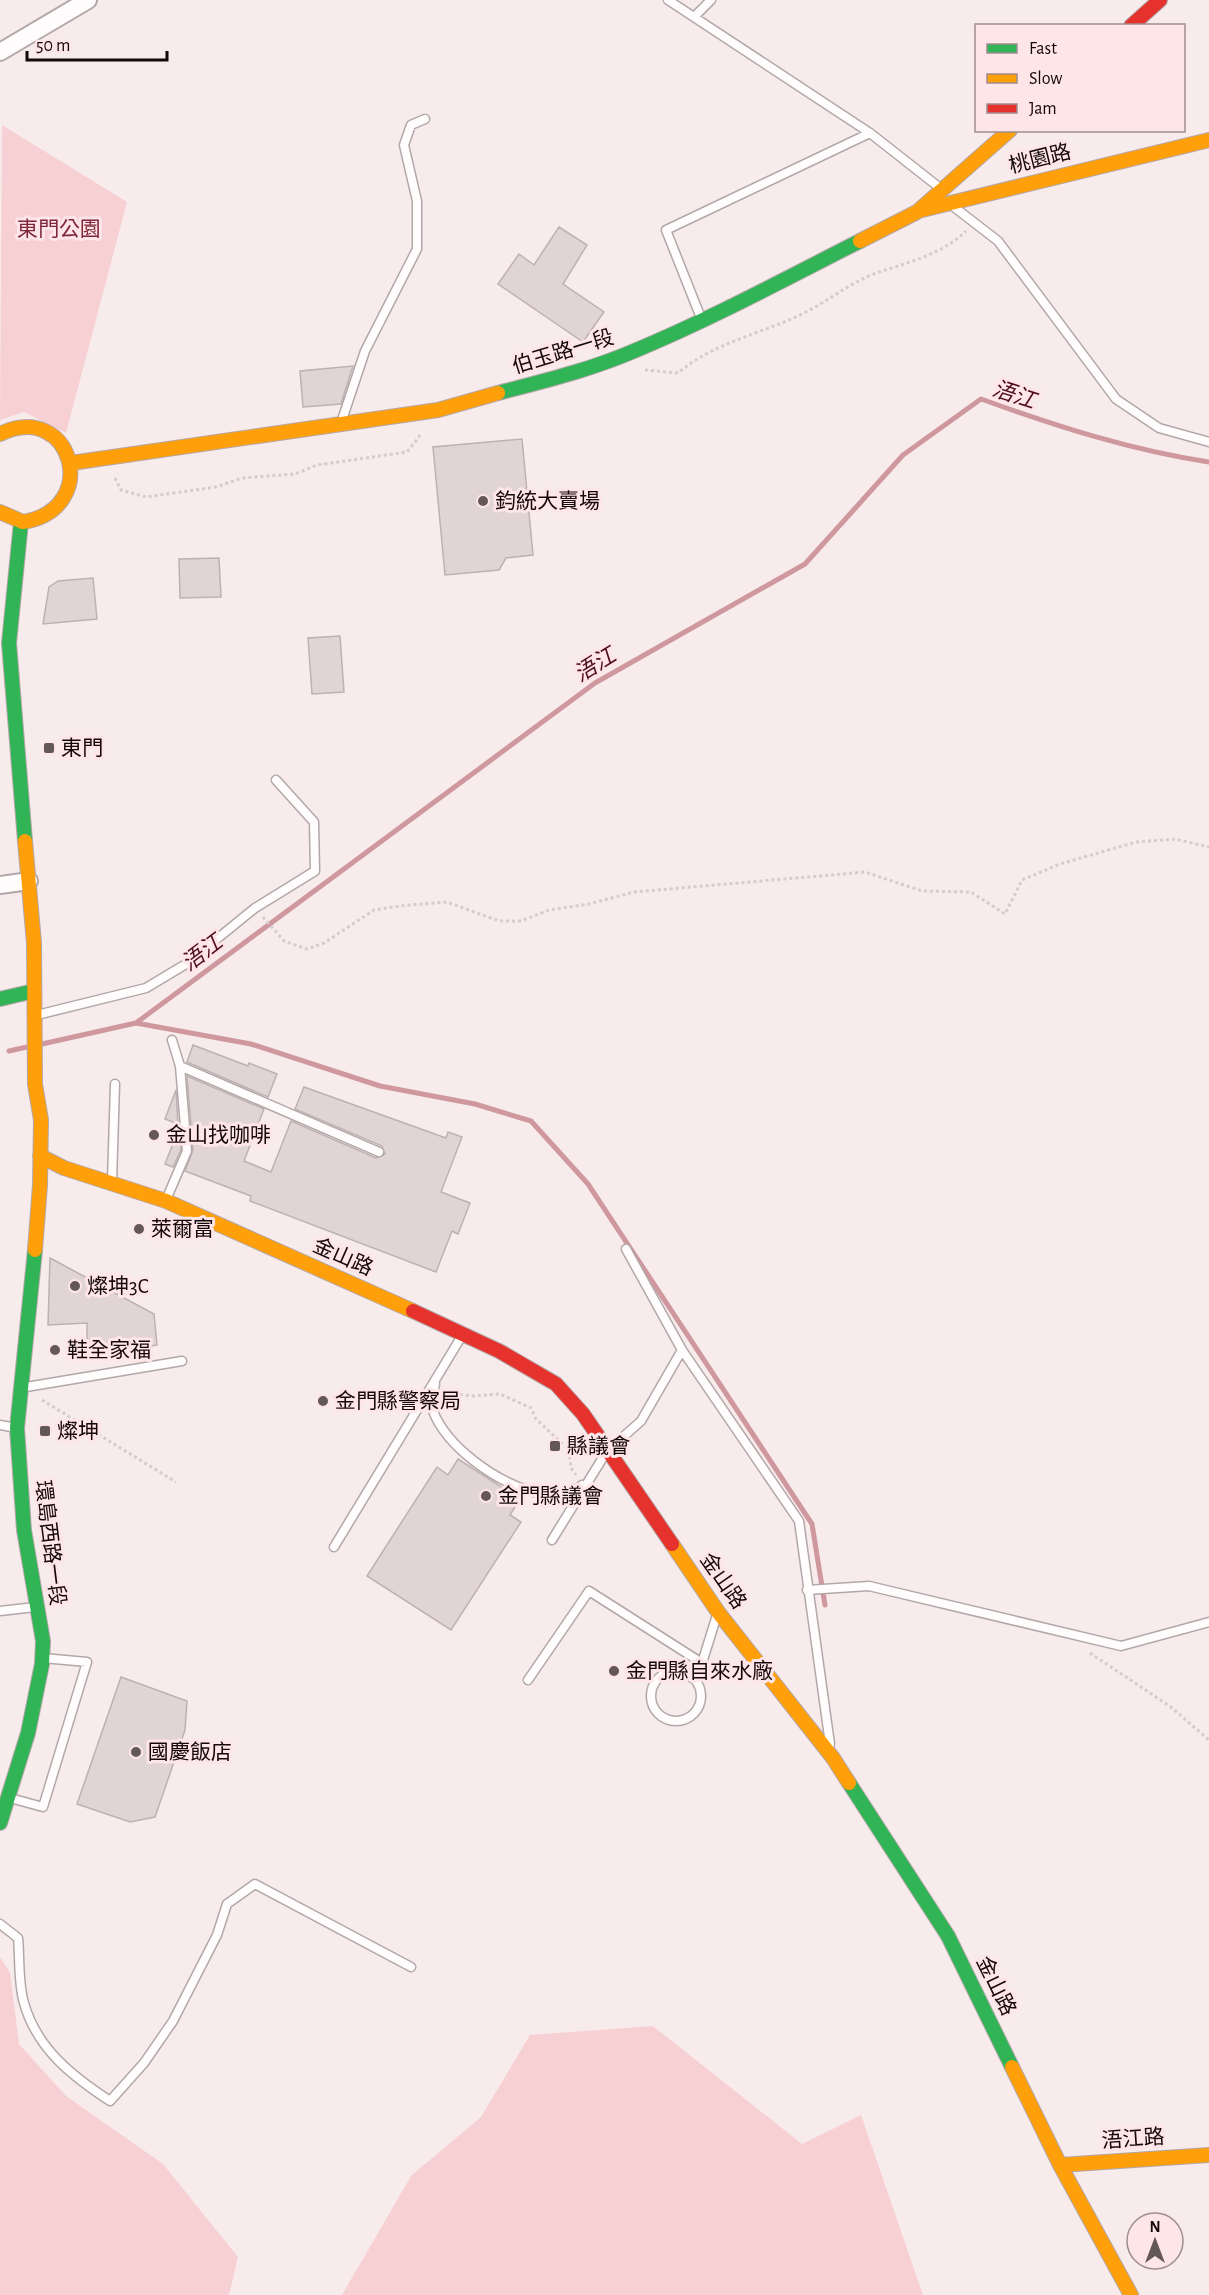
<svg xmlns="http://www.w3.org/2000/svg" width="1209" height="2295" viewBox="0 0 1209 2295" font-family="'Alegreya Sans','Noto Sans TC',sans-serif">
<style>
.green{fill:#f7d0d4}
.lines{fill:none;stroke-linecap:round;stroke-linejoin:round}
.stream{stroke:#cf989f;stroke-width:5}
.building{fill:#e1d4d5;stroke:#beb1b2;stroke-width:1.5}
.lane-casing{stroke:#b3a7a8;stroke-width:11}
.street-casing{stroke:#b3a7a8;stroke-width:20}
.fast-casing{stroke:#b3a7a8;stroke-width:16}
.slow-casing{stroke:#b3a7a8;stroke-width:16}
.jam-casing{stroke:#b3a7a8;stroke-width:16}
.path{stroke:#d3cdcd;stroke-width:3;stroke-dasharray:3 3;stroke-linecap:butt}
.lane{stroke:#fefcfc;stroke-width:8}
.street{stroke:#fefcfc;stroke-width:16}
.fast{stroke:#30b455;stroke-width:14}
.slow{stroke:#ff9f0a;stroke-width:14}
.jam{stroke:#e5322d;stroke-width:14}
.poi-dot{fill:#645758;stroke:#fee5e7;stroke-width:2}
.labels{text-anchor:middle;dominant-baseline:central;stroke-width:6;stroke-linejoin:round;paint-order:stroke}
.street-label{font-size:21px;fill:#140809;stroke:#fee5e7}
.park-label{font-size:21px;fill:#7f2739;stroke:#fee5e7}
.poi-label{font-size:21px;fill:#140809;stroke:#fee5e7;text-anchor:start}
.water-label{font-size:22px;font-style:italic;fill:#4e0c1c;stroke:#fee5e7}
</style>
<rect width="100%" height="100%" fill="#f8ebec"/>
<path class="green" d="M2 125 127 202 66 433 24 412 0 420Z
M0 1957 10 1973 19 2044 66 2096 163 2164 238 2257 229 2295H0Z
M653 2026 802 2144 861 2115 923 2295H342L411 2176 481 2117 530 2035Z"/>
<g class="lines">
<path class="stream" d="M136 1023 251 1044 380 1086 475 1104 531 1121 588 1184 812 1524 825 1605
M42 1044 136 1023 595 683 805 564 903 455 981 399C1056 426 1130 450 1209 462
M9 1051 27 1047"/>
</g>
<path class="building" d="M559 227 587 245 563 284 604 312 583 342 498 284 519 254 534 265Z
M353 366 341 404 303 407 300 371Z
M522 439 533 555 506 558 499 570 445 575 433 447Z
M219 558 221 597 180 598 179 559Z
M93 578 97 619 43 624 49 587 58 581Z
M340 636 344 692 312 694 308 638Z
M193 1045 248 1066 249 1063 277 1074 268 1097 187 1062Z
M187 1076 264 1109 244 1161 271 1172 291 1121 376 1158 385 1154 382 1146 295 1109 304 1087 446 1138 448 1132 462 1137 441 1192 470 1203 458 1234 452 1231 436 1272 250 1201 251 1196 185 1171 193 1150Z
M176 1090 178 1124 165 1119Z
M179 1128 181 1150 173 1167 165 1164Z
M50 1258 154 1314 157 1345 87 1360V1323L48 1325Z
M458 1459 520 1499 510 1515 521 1522 451 1630 367 1576 437 1467 448 1475Z
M121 1677 187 1701 185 1730 155 1817 130 1822 77 1804Z"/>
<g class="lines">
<defs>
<path id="lane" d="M668 0 870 133 940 188
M695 16 711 0
M954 207 998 241 1116 399 1159 428 1209 442
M701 318 666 230 870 133
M342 420 365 351 417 249V201L404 145 411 125 425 119
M37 1015 146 988 186 964 255 908 315 871 314 822 276 780
M180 1066 379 1152
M112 1182 115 1084
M166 1200 187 1151 180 1066 172 1040
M626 1249 682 1350 799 1521 830 1744
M435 1384C434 1391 430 1404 433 1411 447 1447 494 1480 530 1491 543 1495 558 1495 571 1494L582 1485
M26 1387 182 1361
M0 1425 16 1428
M552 1540 607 1451 641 1421 682 1350
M334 1547 463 1334
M807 1590 869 1586 1121 1646 1209 1622
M0 1611 35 1607
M651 1696a25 25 0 1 1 50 0a25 25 0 1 1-50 0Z
M692 1678 702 1663 717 1615
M528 1680 589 1591 702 1663
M10 1798 43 1807 87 1662 43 1658
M0 1924 18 1938C20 1959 18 1983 24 2003 37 2049 72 2076 110 2101L144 2063 173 2021 217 1935 227 1904 255 1884 411 1967"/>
<path id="street" d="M0 52 88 0
M0 885 29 881"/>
<path id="fast" d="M498 393C544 381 590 370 634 351 711 319 785 279 860 241
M21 522 9 643 25 841
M0 999 34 991
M849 1783 948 1936 1012 2067
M0 1823 28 1733 42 1664 43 1641 24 1530 17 1428 35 1250"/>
<path id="slow" d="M922 210 1209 140
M860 241 917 212 1010 130
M0 434C72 399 103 509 23 522L0 512
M71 463 438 410 498 393
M25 841 34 943 35 1084 41 1120 40 1185 35 1250
M40 1156 64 1168 166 1201 413 1311
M672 1544 718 1612 833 1758 849 1783
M1012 2067 1060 2165 1131 2295
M1060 2165 1209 2155"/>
<path id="jam" d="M1131 26 1160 0
M413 1311 499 1351 556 1384 583 1414 672 1544"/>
</defs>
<use href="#lane" class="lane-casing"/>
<use href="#street" class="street-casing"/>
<use href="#fast" class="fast-casing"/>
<use href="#slow" class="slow-casing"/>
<use href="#jam" class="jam-casing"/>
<path class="path" d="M645 370 678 373C716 341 763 334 806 312 831 299 853 281 879 272 910 262 942 254 966 231
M115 478 121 490 146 497 216 487 242 478 295 474 317 465 407 452 419 437 420 432
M263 917 284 941 307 949 324 943 374 910 400 906 447 902 499 921H521L549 910 589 904 634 892 865 872 922 891 971 892 1005 914 1022 880 1060 864 1136 842 1175 839 1209 847
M448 1393 472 1396 500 1394 531 1408 536 1419 569 1450 571 1468 576 1475
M42 1400 176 1482
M1090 1653 1171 1707 1209 1740"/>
<use href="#lane" class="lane"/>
<use href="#street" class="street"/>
<use href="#fast" class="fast"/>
<use href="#slow" class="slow"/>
<use href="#jam" class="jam"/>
</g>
<g class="poi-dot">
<circle cx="483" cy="501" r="6"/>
<rect x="43" y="742" width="12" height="12" rx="3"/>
<circle cx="154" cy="1135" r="6"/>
<circle cx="139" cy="1229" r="6"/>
<circle cx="75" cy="1286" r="6"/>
<circle cx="55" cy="1350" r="6"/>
<circle cx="323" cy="1401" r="6"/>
<rect x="39" y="1425" width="12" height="12" rx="3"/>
<rect x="549" y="1440" width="12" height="12" rx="3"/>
<circle cx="486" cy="1496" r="6"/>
<circle cx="614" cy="1671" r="6"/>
<circle cx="136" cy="1752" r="6"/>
</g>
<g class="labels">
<g class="street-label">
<text transform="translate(1040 159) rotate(-14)">桃園路</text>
<text transform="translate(563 352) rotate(-17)">伯玉路一段</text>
<text transform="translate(343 1257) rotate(24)">金山路</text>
<text transform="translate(50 1543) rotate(83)">環島西路一段</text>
<text transform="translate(723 1581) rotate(55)">金山路</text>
<text transform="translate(996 1986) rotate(64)">金山路</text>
<text transform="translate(1133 2139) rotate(-4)">浯江路</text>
</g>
<g class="park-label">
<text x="59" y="229">東門公園</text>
</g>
<g class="poi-label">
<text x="495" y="501">鈞統大賣場</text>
<text x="61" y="748">東門</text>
<text x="166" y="1135">金山找咖啡</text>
<text x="151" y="1229">萊爾富</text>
<text x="87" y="1286">燦坤3C</text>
<text x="67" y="1350">鞋全家福</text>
<text x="335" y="1401">金門縣警察局</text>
<text x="57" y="1431">燦坤</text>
<text x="567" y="1446">縣議會</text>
<text x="498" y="1496">金門縣議會</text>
<text x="626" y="1671">金門縣自來水廠</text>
<text x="148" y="1752">國慶飯店</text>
</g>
<g class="water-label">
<text transform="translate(1014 395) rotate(18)">浯江</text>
<text transform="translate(595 665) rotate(-32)">浯江</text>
<text transform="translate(202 953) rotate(-37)">浯江</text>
</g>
</g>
<rect x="975" y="24" width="210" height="108" fill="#fee5e7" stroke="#a08d8e" stroke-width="1.5"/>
<rect x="987" y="44" width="30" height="9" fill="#30b455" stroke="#a08d8e" stroke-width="1.5"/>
<text x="1029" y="54" font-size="18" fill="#140809">Fast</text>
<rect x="987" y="74" width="30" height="9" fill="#ff9f0a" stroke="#a08d8e" stroke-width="1.5"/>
<text x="1029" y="84" font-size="18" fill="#140809">Slow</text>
<rect x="987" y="104" width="30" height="9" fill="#e5322d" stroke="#a08d8e" stroke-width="1.5"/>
<text x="1029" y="114" font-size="18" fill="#140809">Jam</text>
<g transform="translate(1155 2241)"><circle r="28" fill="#fee5e7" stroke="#a08d8e" stroke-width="1.5"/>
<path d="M0-4.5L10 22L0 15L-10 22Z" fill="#645758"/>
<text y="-9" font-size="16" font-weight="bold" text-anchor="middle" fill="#140809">N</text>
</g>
<path d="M27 51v9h140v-9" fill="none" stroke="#140809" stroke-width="3"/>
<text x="36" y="51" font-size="18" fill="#140809" stroke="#fee5e7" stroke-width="4.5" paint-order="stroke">50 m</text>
</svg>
